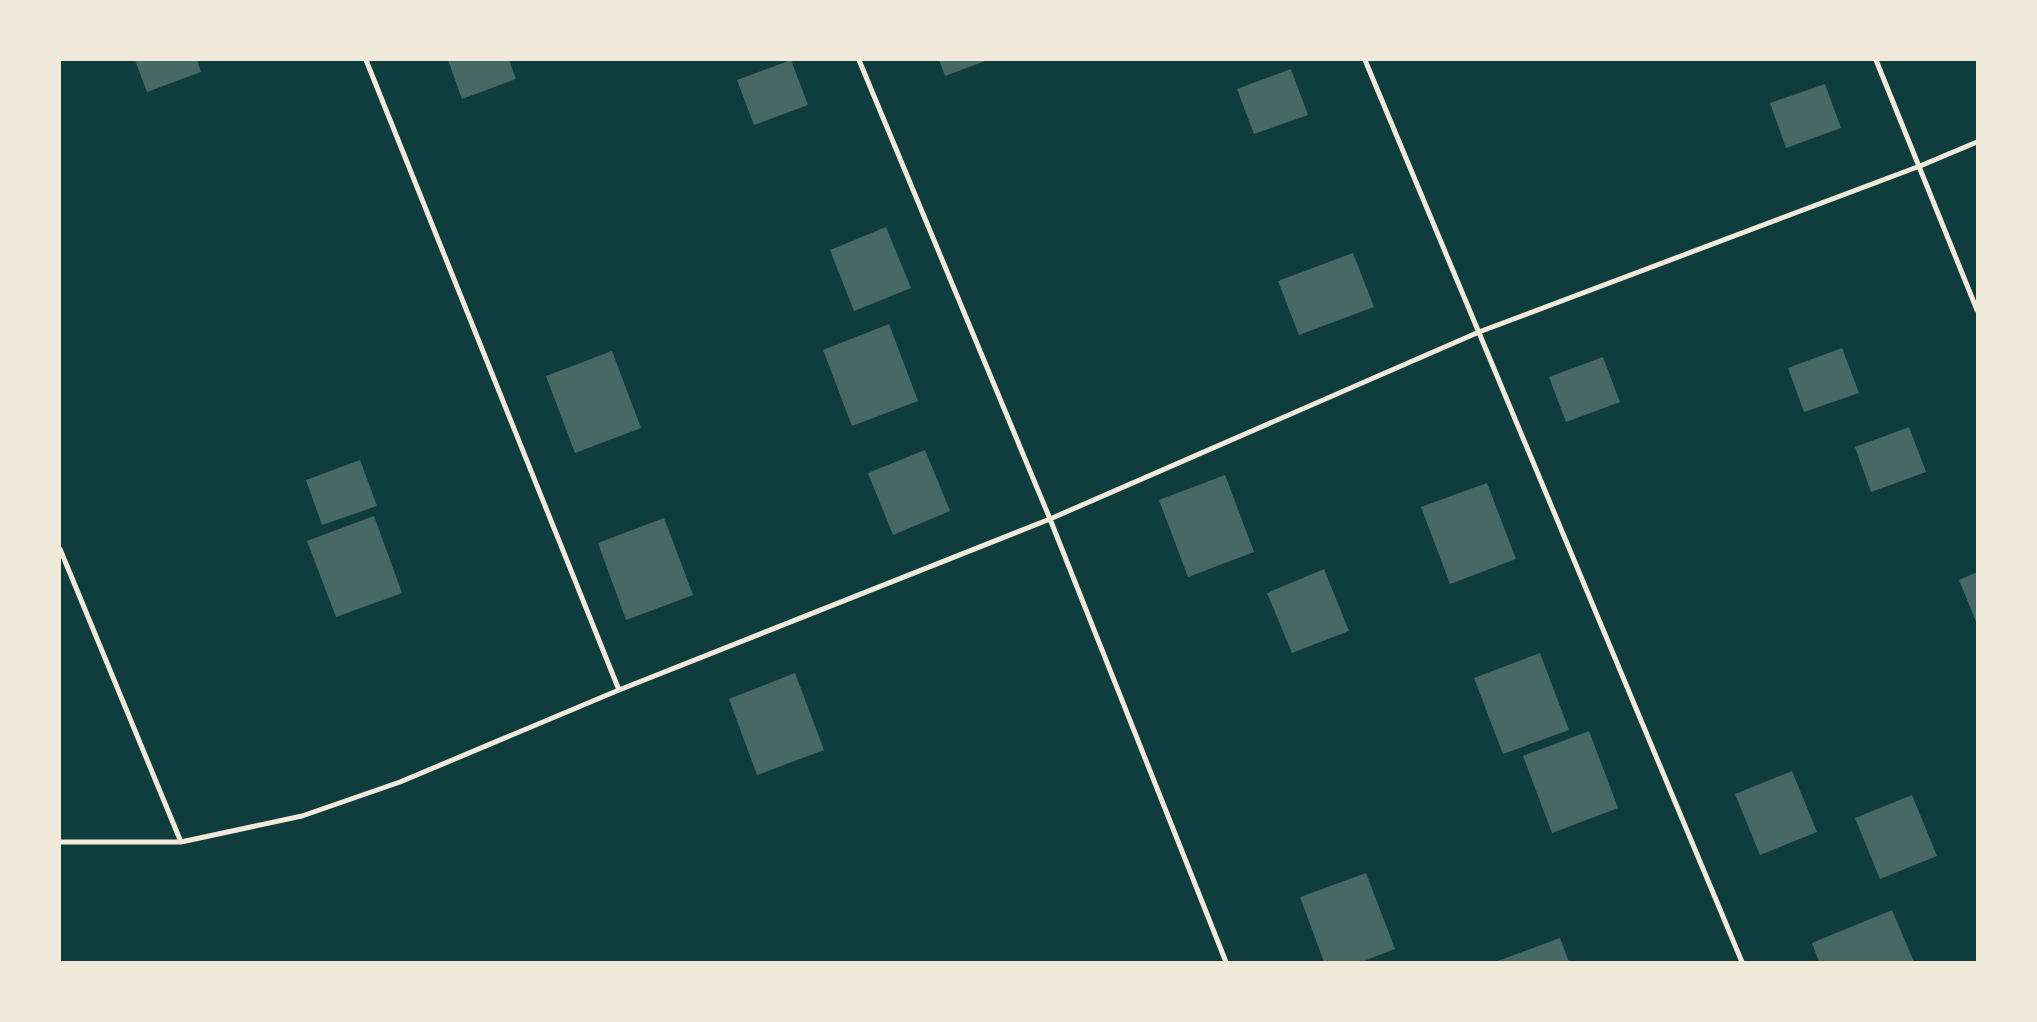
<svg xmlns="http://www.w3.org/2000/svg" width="2037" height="1022" viewBox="0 0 2037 1022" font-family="'PT Sans Narrow',sans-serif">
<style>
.building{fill:#486865}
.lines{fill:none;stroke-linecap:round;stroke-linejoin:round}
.minor{stroke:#f1e9da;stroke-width:5}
</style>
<rect width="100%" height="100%" fill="#0f3d3e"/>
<path class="building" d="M135 60H197L201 72 147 92Z
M448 60H509L516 79 462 99Z
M791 60 808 105 754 125 737 80Z
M939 60H988L945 76Z
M1291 69 1308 115 1254 134 1237 89Z
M1825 84 1841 128 1786 148 1770 103Z
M886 227 911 288 854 311 830 250Z
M1353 253 1374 307 1299 335 1278 281Z
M889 324 918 401 852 426 823 350Z
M1842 348 1859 393 1804 412 1788 368Z
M612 351 641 428 575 453 546 376Z
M1603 357 1620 402 1566 422 1549 377Z
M1909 427 1926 472 1871 492 1855 447Z
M925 450 950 511 893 535 868 473Z
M360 460 377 506 322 525 306 480Z
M1225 475 1254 552 1188 577 1159 500Z
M1487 483 1516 559 1450 584 1421 507Z
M374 516 402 593 336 617 307 541Z
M664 518 693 595 626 620 598 543Z
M1324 569 1349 631 1292 653 1267 593Z
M1977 572V624L1959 580Z
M1540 653 1569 730 1503 754 1474 678Z
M795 673 824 750 757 775 729 699Z
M1589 731 1618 808 1552 833 1523 756Z
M1792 771 1817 832 1760 855 1735 794Z
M1912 795 1937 856 1880 879 1855 818Z
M1366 873 1395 949 1361 962H1324L1300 897Z
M1892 910 1914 962H1819L1812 943Z
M1560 938 1569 962H1495Z"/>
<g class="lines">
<path class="minor" d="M366 60 619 690
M859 60 1050 519 1226 962
M1365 60 1742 962
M1876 60 1977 310
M60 549 181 842
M60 842H181L302 816 400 782 619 690 1050 519 1479 332 1920 166 1977 142"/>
</g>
<rect width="2037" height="1022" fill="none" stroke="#f1e9da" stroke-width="122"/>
</svg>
